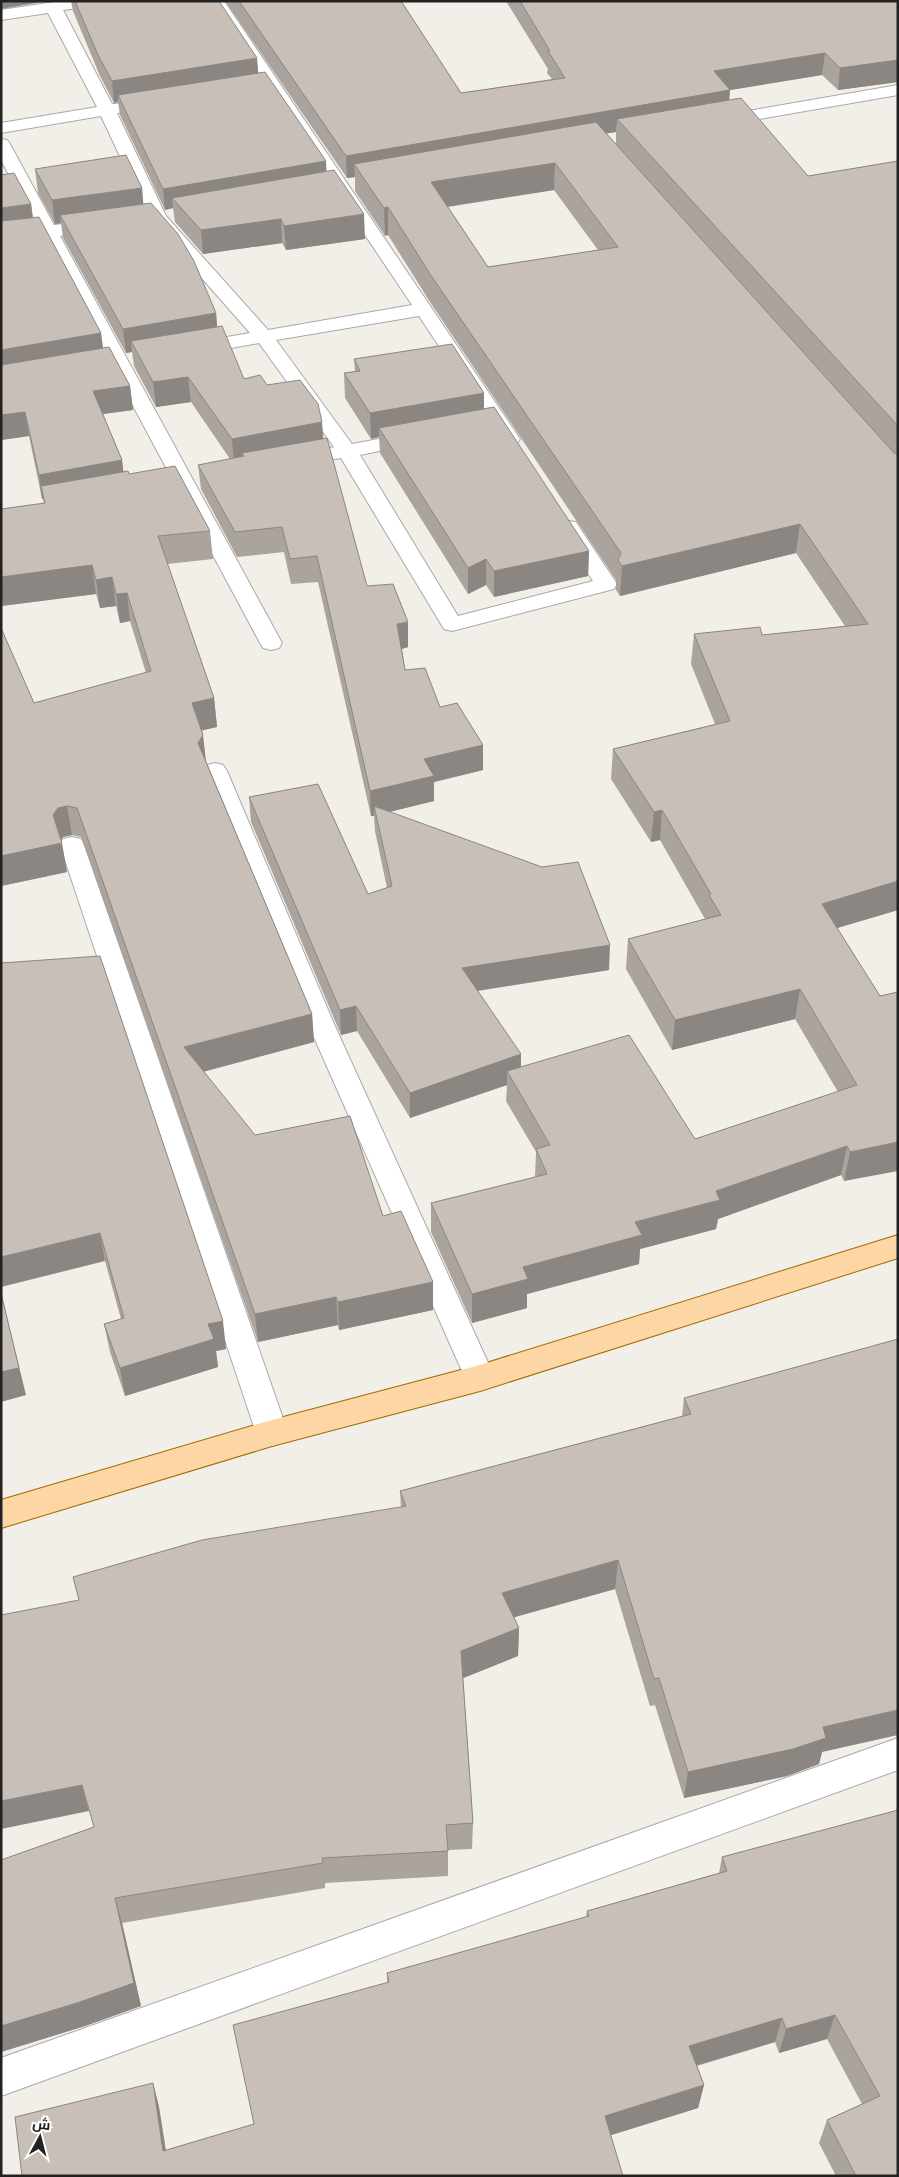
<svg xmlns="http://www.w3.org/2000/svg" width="899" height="2177" viewBox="0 0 899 2177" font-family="'Alegreya Sans',Cairo,sans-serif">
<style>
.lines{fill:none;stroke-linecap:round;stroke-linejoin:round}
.street-casing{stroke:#a9a9a9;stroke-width:2}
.primary-casing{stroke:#a06b00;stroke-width:2}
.street{fill:#fff;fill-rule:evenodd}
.primary{fill:#fcd6a4;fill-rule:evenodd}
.wall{fill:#aba49e;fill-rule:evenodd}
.shaded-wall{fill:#8b8681}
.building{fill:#c7bfb8;stroke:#8b8681;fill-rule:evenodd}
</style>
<rect width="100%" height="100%" fill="#f2efe9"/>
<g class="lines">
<defs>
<path id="street" d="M61 1H102L94 6 63 10 112 104 130 103 132 107 130 111 117 113 166 216 268 330 412 305 208 1H224L520 439 517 443 510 445 503 443 419 316 276 340 352 444 416 432 423 434 426 438 423 442 360 455 458 616 593 581 557 527 560 522 568 521 576 522 579 527 617 584 614 589 452 631 444 629 341 458 330 460 323 458 320 454 323 450 334 447 259 343 192 355 185 353 182 349 185 345 192 343 250 333 149 218 101 116 1 133V123L97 107 48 13 1 20V10Z
M898 85V95L719 126 713 125 711 121 713 117 719 116Z
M1 139 7 140 10 144 54 225 98 220 104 221 107 225 104 229 60 236 282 643 279 648 271 650 263 648 260 643 43 238 1 243V233L37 228 1 160Z
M215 763 223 765 227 771 334 1024 495 1378 491 1387 480 1391 469 1387 308 1024 203 771 207 765Z
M72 837 81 839 84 845 288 1433 283 1442 272 1446 261 1442 256 1433 60 845 63 839Z
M898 1738V1770L1 2096V2058Z"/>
<path id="primary" d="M898 1235V1258L480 1391 272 1446 1 1528V1500L272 1420 480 1365Z"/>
</defs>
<use href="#street" class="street-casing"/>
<use href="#primary" class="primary-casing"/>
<use href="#street" class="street"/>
<use href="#primary" class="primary"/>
</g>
<path class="wall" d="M71 1H219L258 73 326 172 365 239 286 250 282 243 203 254 175 222 173 208 165 210 120 115 118 102 114 103 100 76 73 11Z
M225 1H401L461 93 552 79 547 73 548 69 506 1H898V82L838 90 822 75 730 90 729 100 808 176 898 161V910L837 928 880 996 898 992 844 1181 841 1175 718 1219 716 1229 640 1249 639 1264 527 1294V1308L472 1323 431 1232V1203L535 1177 536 1152 506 1101 507 1085 410 1118 357 1031 341 1035 251 822 249 797 368 894 387 888 375 831 374 816H371L318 582 291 584 284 552 237 557 201 489 198 465 230 459 191 402 156 407 134 366 132 352 126 353 63 238 61 223 55 224 38 193 35 169 142 188 143 204 216 313 217 327 244 379 267 385 323 438 367 586 408 647 402 649 405 670 440 707 483 745V770L434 782V801L390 812 609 970 478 991 521 1067 695 1139 838 1092 795 1019 672 1050 626 969 628 939 705 919 660 840 651 842 611 779 613 749 715 724 691 664 694 634 762 635 845 626 796 553 620 596 616 590V580L430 302 388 235 385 236 355 191V177L347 178ZM616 132V144L606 133ZM554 190 598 250 488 267 448 207Z
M31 204 33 218 101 333 103 348 130 386 133 410 103 414 122 460 123 472 129 474 210 531 213 559 167 564 214 698 217 727 202 730 206 761 312 1014 314 1042 203 1072 255 1135 383 1216 433 1310 339 1330 338 1325 258 1342 81 837 72 835 63 837 61 840 67 872 1 886V628L34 703 146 673 130 621 120 623 116 606 100 608 96 594 1 606V509L44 504 43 499H42L29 436 1 440Z
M354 359 484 409 589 551 588 576 494 597 486 585 468 594 380 453 379 437 371 439 345 398 344 373 355 371Z
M1 963 226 1349 216 1351 218 1367 125 1396 110 1352 104 1324 121 1319 105 1261Z
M898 1339 822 1752 819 1764 787 1776 684 1798 655 1705 650 1706 615 1589 514 1617 519 1628 518 1656 463 1678 473 1823 472 1849 448 1850V1876L325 1883V1888L122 1923 141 2006 85 2026 1 2052V1860L94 1827 79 1600 401 1507 400 1491 682 1416 684 1398Z
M898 1810V2176H836L819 2143 827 2120 862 2104 827 2039 779 2053 775 2042 697 2066 704 2085 698 2108 611 2135 22 2176 153 2083 159 2107 166 2150 254 2124 387 1983V1973L586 1917 587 1911 719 1873 722 1857Z"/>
<path class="shaded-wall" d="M1 1H48L1 9Z
M825 53 822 75 712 93 714 71Z
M257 58 259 80 118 95V102L114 103 112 81Z
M898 60V82L838 90 840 68Z
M730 90 728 112 617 119 616 132 362 175 354 164 355 177 347 178 346 156Z
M326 161 327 182 172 198 173 208 165 210 163 189Z
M555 163 554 190 431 209V182Z
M142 188 144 212 60 215 61 223 55 224 52 200Z
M31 204 34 227 1 231V208Z
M388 207V235L385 236 384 208Z
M364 214 365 239 286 250 284 226Z
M281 219 282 243 203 254 201 230Z
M216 313 218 337 131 341 132 352 126 353 123 329Z
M101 333 104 357 1 374V350Z
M188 377 191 402 156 407 153 382Z
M130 386 133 410 96 415 93 391Z
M484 393V418L379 428V437L371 439 370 413Z
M25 412 29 436 1 440V415Z
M322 422 324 447 244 456 242 453V462L234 464 232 439Z
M122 460 125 484 41 486 43 499H42L39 475Z
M800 524 796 553 620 596 622 566Z
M589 551 588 576 494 597V571Z
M486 559V585L468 594V568Z
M92 565 96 594 1 606V577Z
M112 577 116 606 100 608 96 580Z
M127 593 130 621 120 623 116 594Z
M408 622V647L398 650 397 624Z
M214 698 217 727 195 732 192 703Z
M203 735 206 763 198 743Z
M483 745V770L434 782V801L376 815 374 806V816H371L370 791 424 759Z
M67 806 72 835 63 837 58 844 53 815 58 808Z
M662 810 660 840 651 842 654 812Z
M62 843 67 872 1 886V856Z
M898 881V910L817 934 822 904Z
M610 945 609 970 462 993V968Z
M800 989 795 1019 672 1050 675 1020Z
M356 1006 357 1031 341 1035 340 1010Z
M312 1014 314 1042 187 1076 184 1047Z
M521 1054V1080L507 1071V1085L410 1118V1093Z
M898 1142V1171L844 1181 850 1152Z
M847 1146 841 1175 718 1219 716 1229 640 1249 639 1264 527 1294V1308L472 1323V1294L523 1267 635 1222 716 1191Z
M100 1233 105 1261 1 1287V1257Z
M433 1282V1310L339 1330 338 1302Z
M1 1293 26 1395 1 1402Z
M336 1297 338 1325 258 1342 255 1314Z
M223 1321 226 1349 216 1351 218 1367 125 1396 120 1368 208 1324Z
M618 1560 615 1589 501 1621 502 1593Z
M519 1628 518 1656 461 1679V1651Z
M898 1710V1735L822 1752 819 1764 787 1776 684 1798 688 1772 823 1727Z
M82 1785 89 1811 1 1829V1801Z
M115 1898 122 1923 141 2006 85 2026 1 2052V2026Z
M835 2015 827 2039 779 2053 786 2029Z
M782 2018 775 2042 684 2069 689 2046Z
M153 2083 159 2107 169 2173 163 2151Z
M704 2085 698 2108 602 2138 605 2116Z"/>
<path class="building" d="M75 1H219L257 58 112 81 98 55Z
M239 1H401L461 93 565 78 548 51H550L520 1H898V60L840 68 825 53 714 71 730 90 346 156Z
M265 72 326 161 163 189 118 95Z
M741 98 808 176 898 161V426L617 119Z
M596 122 894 453 898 454V881L822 904 880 996 898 992V1142L850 1152 847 1146 716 1191 720 1200 635 1222 642 1235 523 1267 528 1279 472 1294 431 1203 547 1174 536 1149 550 1145 507 1071 629 1035 695 1139 857 1085 800 989 675 1020 628 939 721 915 709 895 711 894 662 810 654 812 613 749 730 721 694 634 760 627 762 635 868 624 800 524 622 566 618 560 621 553 430 274 388 207 384 208 354 164ZM555 163 618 247 488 267 431 182Z
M126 155 142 188 52 200 35 169Z
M334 170 364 214 284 226 281 219 201 230 172 198Z
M14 173 31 204 1 208V175Z
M151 203 178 234 194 261 216 313 123 329 60 215Z
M39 217 101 333 1 350V221Z
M222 326 244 379 260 375 267 385 300 380 318 404 322 422 232 439 188 377 153 382 131 341Z
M452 344 484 393 370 413 344 373 360 371 354 359Z
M109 347 130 386 93 391 122 460 39 475 25 412 1 415V365Z
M494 407 589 551 494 571 486 559 468 568 379 428Z
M327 438 367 586 393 584 408 622 397 624 405 670 425 668 440 707 457 703 483 745 424 759 434 776 370 791 317 556 290 559 282 527 235 532 198 465 244 456 242 453Z
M175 466 210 531 158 536 214 698 192 703 203 735 198 743 312 1014 184 1047 255 1135 350 1116 383 1216 401 1211 433 1282 338 1302 336 1297 255 1314 77 808 67 806 58 808 53 815 62 843 1 856V628L34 703 151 671 127 593 116 594 112 577 96 580 92 565 1 577V509L45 503 41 486 128 471 129 474Z
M318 784 368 894 392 886 374 806 542 867 578 862 610 945 462 968 521 1054 410 1093 356 1006 340 1010 249 797Z
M100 956 223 1321 208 1324 214 1339 120 1368 104 1324 124 1318 100 1233 1 1257V963Z
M1 1293 19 1368 1 1372Z
M898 1339V1710L823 1727 826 1738 793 1749 688 1772 659 1678 654 1679 618 1560 502 1593 519 1628 461 1651 473 1823 446 1825 448 1851 322 1858 323 1863 115 1898 134 1983 77 2003 1 2026V1860L94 1827 82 1785 1 1801V1615L79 1600 73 1577 202 1540 406 1506 400 1491 691 1414 684 1398Z
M898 1810V2176H856L827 2120 880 2096 835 2015 786 2029 782 2018 689 2046 704 2085 605 2116 623 2176H22L15 2117 153 2083 163 2151 254 2124 233 2025 389 1982 387 1973 589 1916 587 1911 727 1871 722 1857Z"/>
<rect width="899" height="2177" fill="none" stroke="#222222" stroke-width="5"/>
<g transform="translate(40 2137) rotate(7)" stroke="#ffffff" stroke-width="4" paint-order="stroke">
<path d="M0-4L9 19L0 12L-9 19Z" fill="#222222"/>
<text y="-8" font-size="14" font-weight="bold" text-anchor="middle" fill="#222222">ش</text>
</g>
</svg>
